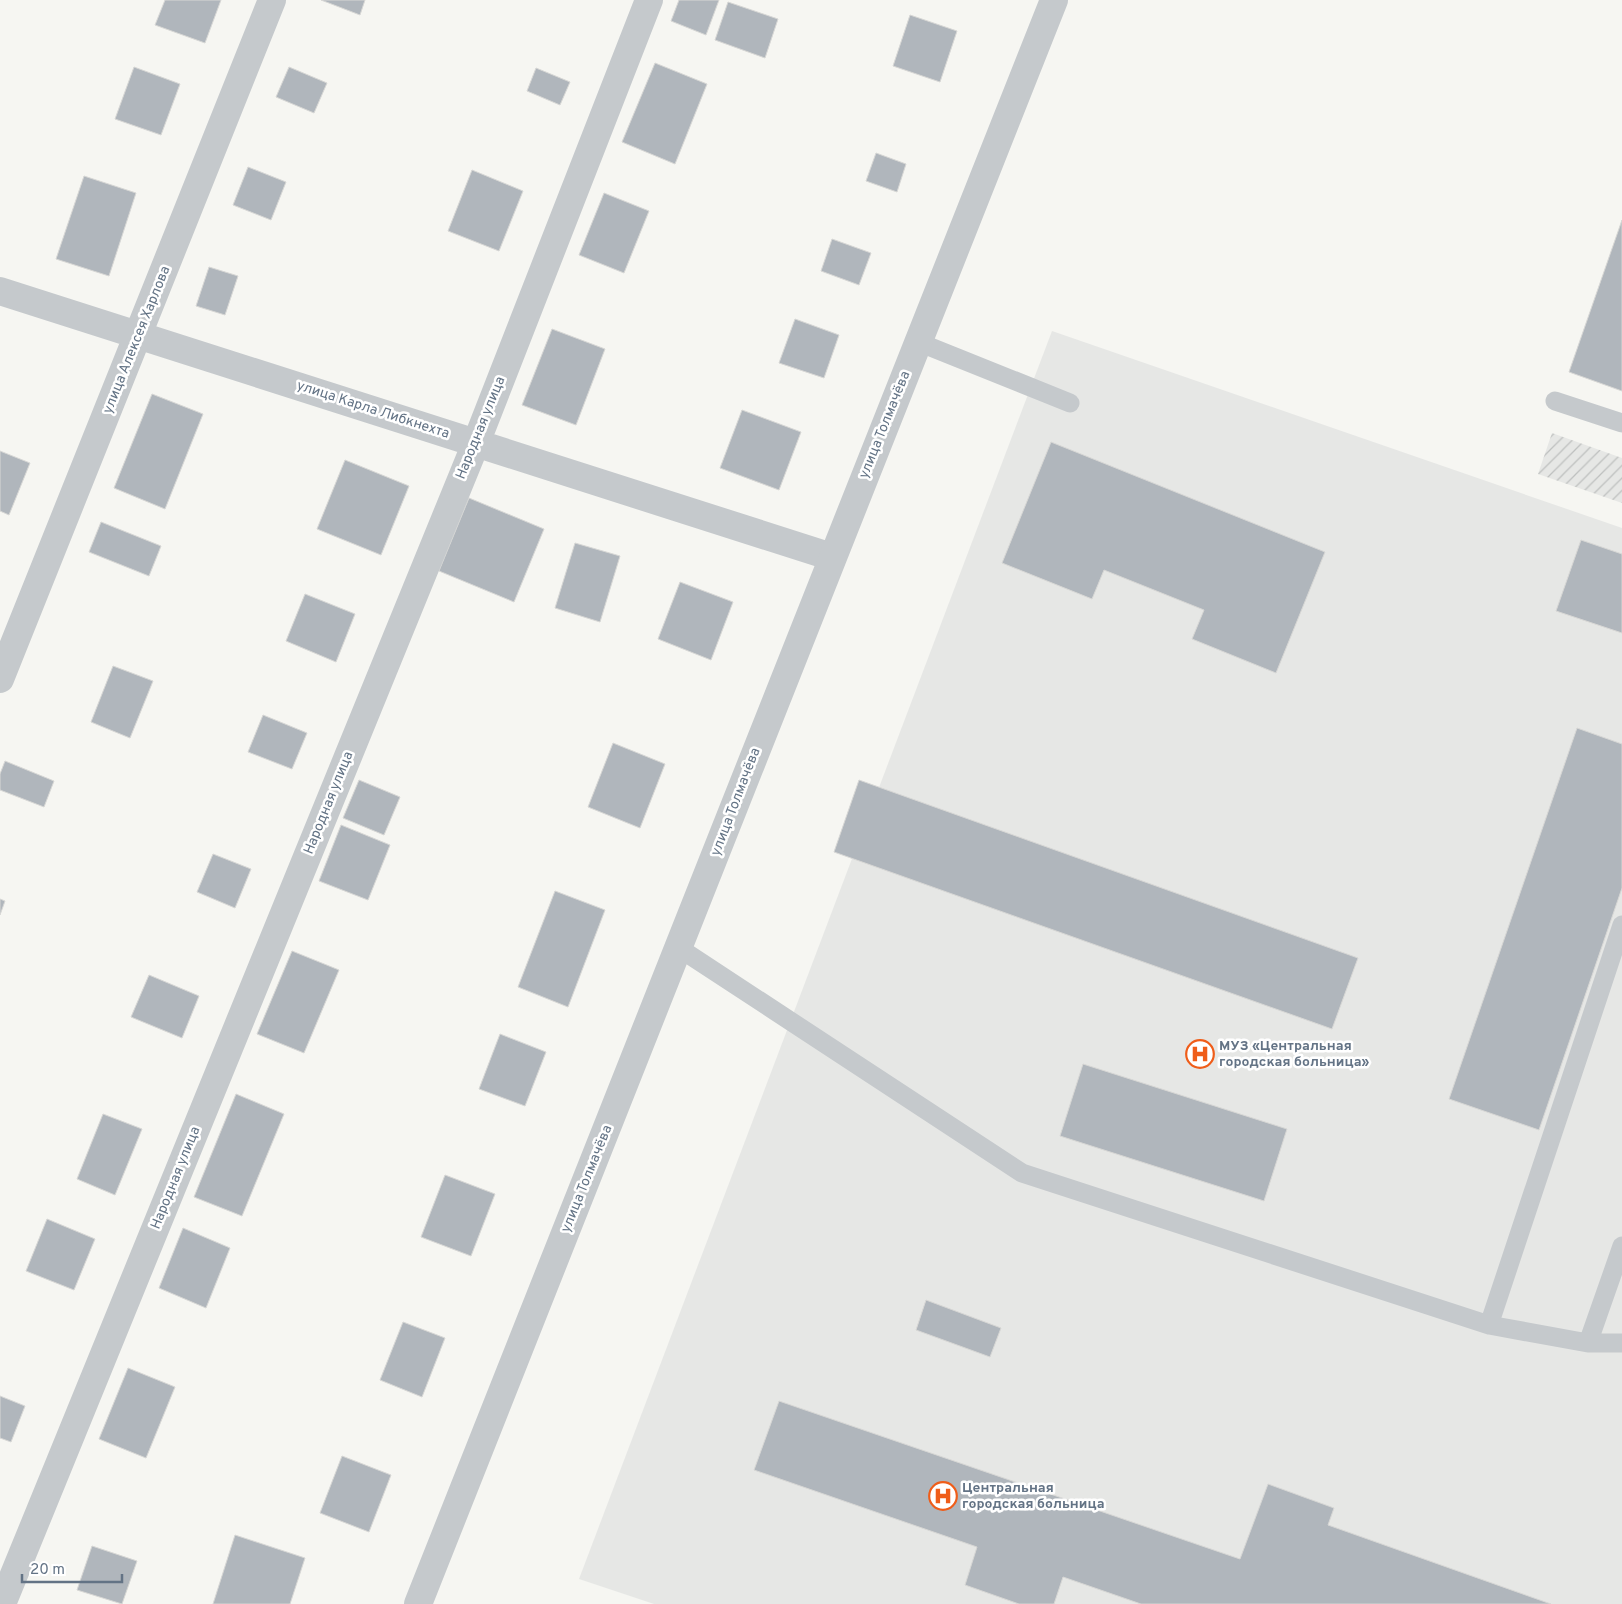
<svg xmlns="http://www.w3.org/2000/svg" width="1622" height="1604" viewBox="0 0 1622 1604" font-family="Overpass,sans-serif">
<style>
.built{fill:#e6e7e5}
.industrial{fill:url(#industrial-furrows)}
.building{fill:#b0b6bc;stroke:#d7d7d5}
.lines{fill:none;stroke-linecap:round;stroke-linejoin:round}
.service{stroke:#c5c9cc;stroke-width:19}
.minor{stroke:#c5c9cc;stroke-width:28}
.tertiary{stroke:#c5c9cc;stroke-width:28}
.labels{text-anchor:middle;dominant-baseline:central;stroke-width:5;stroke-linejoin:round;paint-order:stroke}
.street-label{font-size:14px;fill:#637385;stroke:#fff}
.poi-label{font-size:14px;font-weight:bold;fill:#637385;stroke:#fff;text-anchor:start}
</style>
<defs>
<pattern id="industrial-furrows" width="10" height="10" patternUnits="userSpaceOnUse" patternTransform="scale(1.25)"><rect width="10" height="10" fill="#e6e7e5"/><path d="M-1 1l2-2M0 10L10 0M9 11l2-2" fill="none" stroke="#bec0bf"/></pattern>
</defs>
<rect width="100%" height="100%" fill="#f6f6f2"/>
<path class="built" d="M1052 331 1622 528V1604H654L579 1579Z"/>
<path class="industrial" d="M1552 433 1622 458V503L1538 474Z"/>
<path class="building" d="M165 0H221L205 43 155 25Z
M321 0H365L360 15Z
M679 0H719L706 35 671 21Z
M728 2 778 19 765 58 715 40Z
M910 15 957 31 940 82 893 66Z
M655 63 707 84 675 164 622 142Z
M134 67 180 84 161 135 115 119Z
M289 67 327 83 314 113 276 97Z
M536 68 570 82 560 105 527 91Z
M876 153 906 164 897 192 866 181Z
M248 167 286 182 271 220 233 205Z
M472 170 523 191 499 251 448 231Z
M84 176 136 193 109 276 56 259Z
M604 193 649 211 624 273 579 255Z
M1622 220V391L1569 372Z
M832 239 871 253 859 285 821 271Z
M209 267 238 276 225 315 196 306Z
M795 319 839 335 824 378 779 363Z
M552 329 605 349 576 425 522 405Z
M152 394 203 414 165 509 114 488Z
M742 410 801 432 779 490 720 468Z
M1051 442 1325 552 1276 673 1192 639 1204 610 1104 570 1092 599 1002 563Z
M0 451 30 463 9 515 0 511Z
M345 460 409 486 381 555 317 529Z
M469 498 544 529 514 602 439 571Z
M101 522 161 546 149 576 89 552Z
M1581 540 1622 554V633L1556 611Z
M575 543 620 556 600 622 555 608Z
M680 582 733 602 711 660 658 639Z
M305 594 355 614 336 662 286 641Z
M113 666 153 681 130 738 91 722Z
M263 715 307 733 292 769 248 752Z
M1577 728 1622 744V888L1539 1130 1449 1099Z
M613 743 665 764 640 828 588 807Z
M5 761 54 781 44 807 0 790V774Z
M359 780 400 797 384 835 343 818Z
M859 780 1358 958 1332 1029 834 852Z
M341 825 390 845 368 900 319 881Z
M213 854 251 869 235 908 197 892Z
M555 891 605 910 568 1007 518 987Z
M0 899 5 901 0 915Z
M292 951 339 970 304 1053 257 1034Z
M149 975 199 996 182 1038 131 1017Z
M500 1034 546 1052 525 1106 479 1089Z
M1083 1064 1287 1129 1264 1201 1060 1136Z
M236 1094 284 1114 242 1216 194 1197Z
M103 1114 142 1129 115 1195 77 1179Z
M445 1175 495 1194 471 1256 421 1237Z
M47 1219 95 1239 74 1290 26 1271Z
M183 1228 230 1248 206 1308 159 1288Z
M926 1300 1001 1328 990 1357 916 1330Z
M403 1322 445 1338 422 1397 380 1380Z
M128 1368 175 1387 146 1458 99 1439Z
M0 1396 25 1406 11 1442 0 1438Z
M779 1401 1240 1559 1268 1484 1334 1508 1328 1525 1551 1604H1141L1063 1577 1054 1604H1019L965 1585 977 1547 754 1470Z
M342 1456 391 1475 369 1532 320 1513Z
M235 1535 305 1558 290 1604H213Z
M92 1546 137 1561 122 1604 77 1590Z"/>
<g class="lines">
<path class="service" d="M918 342 1070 403
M1555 401 1622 423
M679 948 1022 1173 1489 1325 1588 1343 1622 1246
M1489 1325 1622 925
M1588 1343H1622"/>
<path class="minor" d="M0 291 832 557
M0 679 272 0
M2 1604 476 443 649 0"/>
<path class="tertiary" d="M418 1604 1054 0"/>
</g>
<defs>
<symbol id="hospital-ring" viewBox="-11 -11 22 22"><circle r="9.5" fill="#fff" stroke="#ef5d19" stroke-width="1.5"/><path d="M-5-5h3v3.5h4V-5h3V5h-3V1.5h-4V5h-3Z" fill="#ef5d19"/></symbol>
</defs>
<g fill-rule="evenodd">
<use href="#hospital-ring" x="1184" y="1038" width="32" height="32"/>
<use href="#hospital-ring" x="927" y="1480" width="32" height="32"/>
</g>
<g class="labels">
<g class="street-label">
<text transform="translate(137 340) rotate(-68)">улица Алексея Харлова</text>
<text transform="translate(373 410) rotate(18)">улица Карла Либкнехта</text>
<text transform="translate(885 425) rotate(-68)">улица Толмачёва</text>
<text transform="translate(481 428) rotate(-68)">Народная улица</text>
<text transform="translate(736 802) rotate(-69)">улица Толмачёва</text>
<text transform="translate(329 803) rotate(-68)">Народная улица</text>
<text transform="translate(176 1178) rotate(-68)">Народная улица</text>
<text transform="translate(587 1179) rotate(-68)">улица Толмачёва</text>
</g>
<g class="poi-label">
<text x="1219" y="1046">МУЗ «Центральная<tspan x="1219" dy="16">городская больница»</tspan></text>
<text x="962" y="1488">Центральная<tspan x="962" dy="16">городская больница</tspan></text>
</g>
</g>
<path d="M22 1574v8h100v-8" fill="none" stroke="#637385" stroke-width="2.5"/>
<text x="30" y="1574" font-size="15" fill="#637385" stroke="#ffffff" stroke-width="4" paint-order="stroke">20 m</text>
</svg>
